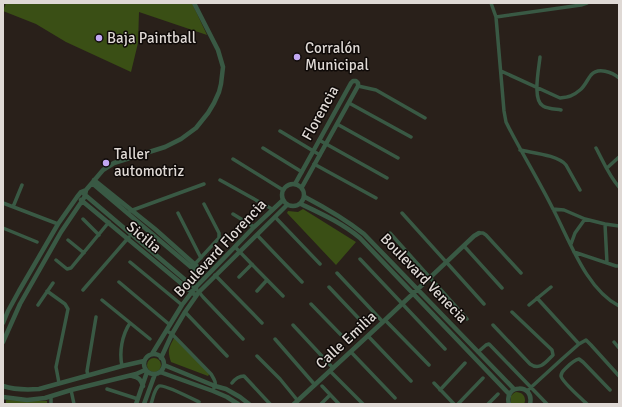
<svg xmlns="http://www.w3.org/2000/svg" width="622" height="407" viewBox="0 0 622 407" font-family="Signika,sans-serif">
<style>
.green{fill:#3a4f15}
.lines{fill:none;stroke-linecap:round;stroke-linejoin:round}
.minor{stroke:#395944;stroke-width:3.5}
.tertiary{stroke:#395944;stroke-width:4.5}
.poi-dot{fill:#c2a8f2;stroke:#0f0a08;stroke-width:1.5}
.labels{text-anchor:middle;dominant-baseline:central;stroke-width:3;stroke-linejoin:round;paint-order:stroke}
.poi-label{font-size:15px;fill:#dfd9d5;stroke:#0f0a08;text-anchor:start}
.street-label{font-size:15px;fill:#dfd9d5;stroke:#0f0a08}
</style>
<rect width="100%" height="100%" fill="#29201a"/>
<path class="green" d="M6 3H192L207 35 139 12 138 43 131 72 66 42 36 24 3 11Z
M303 209 356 242 336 265 287 213 288 211 298 212Z
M174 338 210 373 208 376 171 362C167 350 169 348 174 338Z
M147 365a7 7 0 1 1 14 0a7 7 0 1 1-14 0Z
M516 392C523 392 527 398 524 404L511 403V396L514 393Z
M6 400 47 401V404H6Z"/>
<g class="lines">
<path class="minor" d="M491 3 496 17 504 111 506 122 509 128C523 155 539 181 553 209 570 241 586 289 619 306
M496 17 581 5 587 3
M540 57C539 68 532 100 543 106 548 109 555 109 561 110
M501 71 560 98C569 97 573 96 580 90 585 86 587 80 591 75 598 67 612 72 619 78
M358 86 376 90 425 118
M349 103 411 137
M337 124 398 158
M280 131 320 155
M319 140 387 178
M263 148 302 172
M596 148C603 161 609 176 619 187
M520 150C533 153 558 155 566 165L580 190
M233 159 283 190
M314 164 376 198
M607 168 619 157
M220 180 272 209
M3 203 58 224
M13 207 22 185
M553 209 564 210 585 219 605 224 619 226
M130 211 204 184
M178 213 201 258
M402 213 484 304
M233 214 254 227
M275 217 320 264
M83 219 99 235
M605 224 607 263
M3 228 37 242
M390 233 467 319
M479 233H483L486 235 521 273
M257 235 302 282
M68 240 84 253
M571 244 575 233 585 219
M464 246 502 288
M235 247 283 296
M574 252 616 266H619
M360 259 445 349
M56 260 67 269 71 268 109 222
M130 262 182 305
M194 265 219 238V233L204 204
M337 273 383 322
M215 275 262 323
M239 277 252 264
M119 282 170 325
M83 290 129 237
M47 291 65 304 68 309 56 367 59 383
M257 291 267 280
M199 292 203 297 243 339
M537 298 579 344
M102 300 150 339
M311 304 344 338 346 339C353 337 361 330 363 323L329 287
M38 305 53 283
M529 305 551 287
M185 312 227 356
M385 320 429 365
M293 325 333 368
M493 325 530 364C540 371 546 362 553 355L552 350 512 312
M167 331 172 334 211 374C214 379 217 383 214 388
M368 336 411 381
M275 339 315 385
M614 342 619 348
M351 352 395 398
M478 352 486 345 489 344 490 345 547 404
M257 356 280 379 298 401
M122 366C119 352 122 335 130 323
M330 371 363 404
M88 375 87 371 96 317
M232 383C235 379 238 376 244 376L270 404
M434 383 454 404
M322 386 339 404
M107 389 138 399
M71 390 74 404
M440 390 465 363
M527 391 562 359 579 344 586 340 591 345 619 376
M51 404V396
M151 404C153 399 154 389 159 386 164 384 193 399 199 402
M321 404 330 395
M458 404 483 378
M488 404 498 394
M587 404C582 399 562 382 561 376 561 372 564 370 566 368 570 364 574 360 579 359L583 362 610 390"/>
<path class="tertiary" d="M92 183 198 273 200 272V269L155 229 94 180
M282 195a11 11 0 1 1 22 0a11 11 0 1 1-22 0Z
M295 184 351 83 353 81H356L358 83V86L302 187
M84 194 196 289
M305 197C326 208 345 219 364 234L514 389
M81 200 194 294
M301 204C322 214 342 223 360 238L509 394
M3 323 8 311 19 291 58 224 77 197 81 192 86 190
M3 342 20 304 61 232 82 201 85 196 86 190 92 183 103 170 114 163 165 147 181 139 196 128 208 113 214 103 219 92 221 84 223 67 218 50 194 3
M144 364a10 10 0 1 1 20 0a10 10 0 1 1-20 0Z
M152 354 182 305 195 288 254 227 283 200
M161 358 172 334 185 312 199 292 287 205
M164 365 215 386 226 389 240 397 249 404
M160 372 213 391 227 397 238 404
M132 376C139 377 141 380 143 386
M3 386C15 390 26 390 39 389L122 366 144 361
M3 397 27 400 45 398 71 390 136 374 145 370
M136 404 147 372
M144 404 155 374
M294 404 385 320 474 236 479 233
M509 404C503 384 535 383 530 404"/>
</g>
<g class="poi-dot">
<circle cx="99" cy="38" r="4"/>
<circle cx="297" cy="57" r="4"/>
<circle cx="106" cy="163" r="4"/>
</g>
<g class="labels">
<g class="poi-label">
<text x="107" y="38">Baja Paintball</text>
<text x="305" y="48">Corralón<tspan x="305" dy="17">Municipal</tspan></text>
<text x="114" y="154">Taller<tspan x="114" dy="17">automotriz</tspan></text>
</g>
<g class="street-label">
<text transform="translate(320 113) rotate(-61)">Florencia</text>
<text transform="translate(144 237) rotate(40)">Sicilia</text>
<text transform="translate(220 248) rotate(-47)">Boulevard Florencia</text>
<text transform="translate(424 278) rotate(46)">Boulevard Venecia</text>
<text transform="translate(346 340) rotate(-43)">Calle Emilia</text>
</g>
</g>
<rect width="622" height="407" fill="none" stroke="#dfd9d5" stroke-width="8"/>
</svg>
